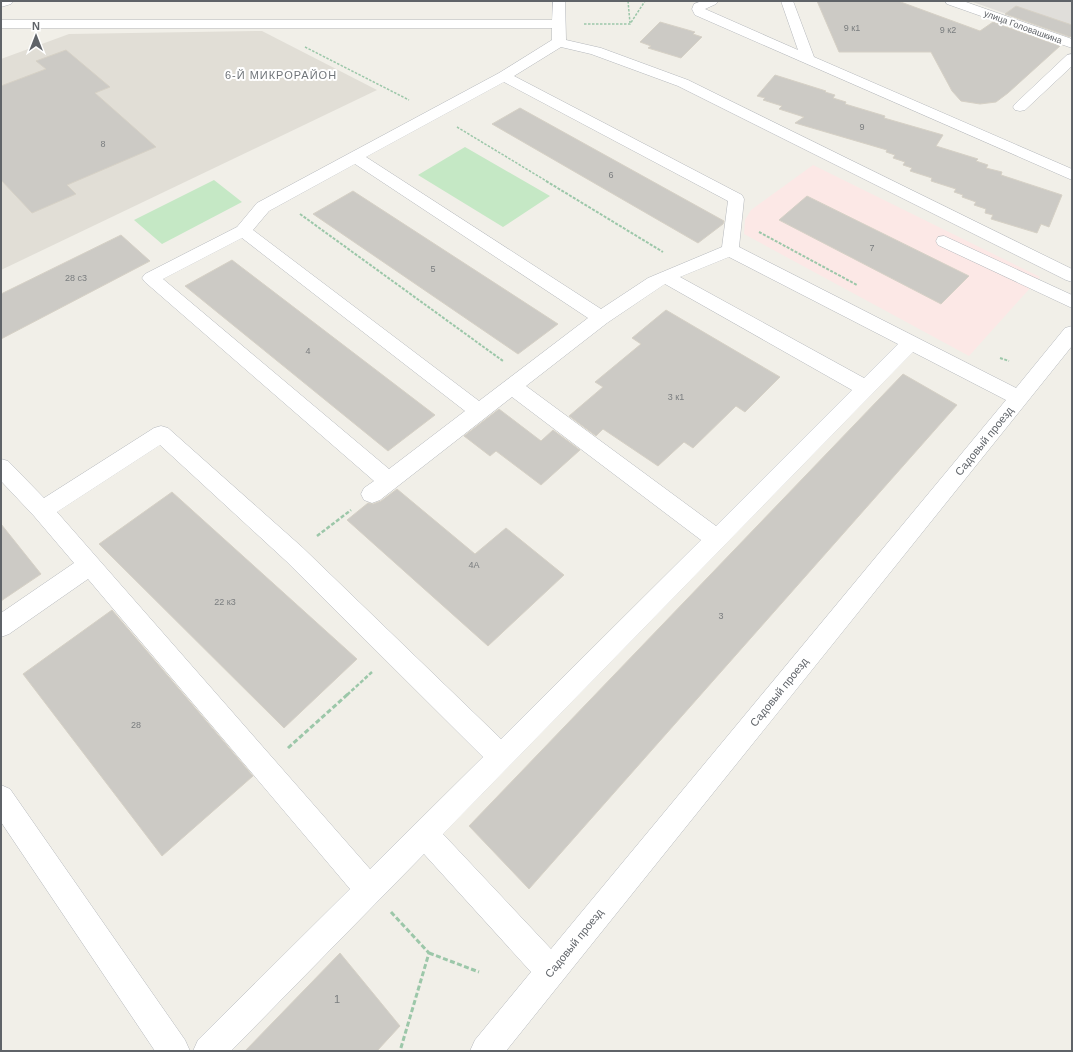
<svg xmlns="http://www.w3.org/2000/svg" width="1073" height="1052" viewBox="0 0 1073 1052" font-family="Helvetica,sans-serif">
<style>
.industrial{fill:#e0deda}
.education{fill:#e1ded6}
.medical{fill:#fce8e6}
.green{fill:#c5e8c5}
.building{fill:#cccac5;stroke:#d6d1c6}
.lines{fill:none;stroke-linecap:round;stroke-linejoin:round}
.minor-casing{stroke:#b5b8bc;stroke-width:1}
.path-far3{stroke:#9cc7a9;stroke-width:1.5;stroke-dasharray:2.5 1.5;stroke-linecap:butt}
.path-far2{stroke:#9cc7a9;stroke-width:2;stroke-dasharray:3 1.5;stroke-linecap:butt}
.path-far1{stroke:#9cc7a9;stroke-width:2.5;stroke-dasharray:4 2;stroke-linecap:butt}
.path{stroke:#9cc7a9;stroke-width:3;stroke-dasharray:5 2.5;stroke-linecap:butt}
.minor{fill:#fff;fill-rule:evenodd}
.labels{text-anchor:middle;dominant-baseline:central;stroke-width:4;stroke-linejoin:round;paint-order:stroke}
.far-street-label{font-size:9px;fill:#5f6368;stroke:#fff}
.number-label{font-size:9px;fill:#7a7d7f}
.far-quarter-label{font-size:11px;letter-spacing:1px;fill:#70757a;stroke:#fff}
.street-label{font-size:11px;fill:#5f6368;stroke:#fff}
.near-number-label{font-size:11px;fill:#7a7d7f}
</style>
<rect width="100%" height="100%" fill="#f1efe8"/>
<path class="industrial" d="M970 1H1072V37Z"/>
<path class="education" d="M262 31 377 90 1 270V59L69 34Z"/>
<path class="medical" d="M813 165 1040 277 969 356 744 234 745 220 751 210Z"/>
<path class="green" d="M465 147 550 196 503 227 418 175Z
M214 180 242 202 162 244 134 220Z"/>
<path class="building" d="M817 1H898L980 31 993 22 1060 46 1008 93 996 102 980 104 961 101 952 91 931 52H839Z
M1016 6 1072 25V35L1070 37 1005 14Z
M660 22 695 32 693 34 702 37 681 58 648 48 651 46 640 42Z
M66 50 110 87 95 93 156 147 67 185 76 194 32 213 1 180V86L46 69 36 61Z
M775 75 826 91 825 92 835 95 833 98 846 102 845 104 885 116 884 118 943 135 936 146 978 159 976 161 988 165 986 168 1002 172 1001 175 1062 195 1049 227 1041 224 1037 233 991 219 993 215 985 213 986 209 974 205 976 202 962 197 963 195 954 192 956 189 931 181 932 178 910 171 912 168 903 165 905 162 893 158 895 155 886 152 887 150 795 123 804 117 779 109 782 106 763 100 765 98 757 96Z
M520 108 724 221 723 224 698 243 492 124Z
M353 191 558 324 518 354 313 214Z
M807 196 969 276 941 304 779 220Z
M121 235 150 261 1 339V294Z
M232 260 435 415 388 451 185 286Z
M666 310 780 377 745 412 736 406 693 448 684 442 658 466 603 429 596 436 569 416 603 387 595 382 641 344 632 338Z
M903 374 957 405 529 889 469 826Z
M499 409 541 441 553 430 580 450 541 485 496 451 490 456 464 436Z
M397 489 475 554 506 528 564 575 488 646 347 520 368 503 373 504 381 501Z
M172 492 357 659 284 728 99 544Z
M1 524 41 574 1 601Z
M112 610 253 776 162 856 23 674Z
M340 953 400 1026 377 1051H245Z"/>
<g class="lines">
<defs>
<path id="minor" d="M1 1H13L11 4 1 7Z
M553 1H565L566 40 601 48 688 80 1072 269V282L1066 280 678 86 591 54 561 47 514 76 742 195 744 199 739 247 1016 388 1065 328 1072 326V346L506 1051H470L475 1040 531 972 424 854 231 1051H193L198 1040 350 889 88 579 9 634 1 637V613L74 563 34 516 1 481V459L8 461 44 498 154 428 161 426 168 428 302 547 501 739 701 540 512 397 380 500 372 503 364 500 361 494 364 488 374 481 145 282 142 278 145 274 237 227 257 203 499 73 552 40V28H1V20H552ZM504 82 728 201 722 247 648 278 601 309 366 157ZM355 164 588 318 479 401 253 230 269 211ZM242 238 465 411 389 469 163 279ZM729 257 898 344 864 378 680 277ZM665 284 852 390 716 526 526 386 607 323ZM913 352 1006 400 551 949 443 834ZM160 445 286 561 483 757 370 869 57 512Z
M702 1H718L716 4 705 9 798 50 781 1H793L814 57 1072 169V180L695 15 692 9 694 4Z
M945 1H963L1072 39V48L947 4Z
M1072 54V66L1025 110 1020 111 1015 110 1013 107 1015 104 1067 55Z
M944 236 1072 295V308L938 245 936 241 938 237Z
M1 785 10 789 185 1040 190 1051H155L1 822Z"/>
</defs>
<use href="#minor" class="minor-casing"/>
<path class="path-far3" d="M628 1 630 23
M584 24H630L645 1
M305 47 409 100
M457 127 548 182"/>
<path class="path-far2" d="M546 181 663 252
M300 214 503 361
M759 232 857 285
M1000 358 1009 361"/>
<path class="path-far1" d="M317 536 351 510
M347 695 372 672"/>
<path class="path" d="M288 748 348 694
M391 912 429 953 400 1051
M429 953 479 972"/>
<use href="#minor" class="minor"/>
</g>
<g class="labels">
<g class="far-street-label">
<text transform="translate(1023 27) rotate(20)">улица Головашкина</text>
</g>
<g class="number-label">
<text x="852" y="28">9 к1</text>
<text x="948" y="30">9 к2</text>
<text x="862" y="127">9</text>
<text x="103" y="144">8</text>
<text x="611" y="175">6</text>
<text x="872" y="248">7</text>
<text x="433" y="269">5</text>
<text x="76" y="278">28 с3</text>
<text x="308" y="351">4</text>
<text x="676" y="397">3 к1</text>
<text x="474" y="565">4А</text>
<text x="225" y="602">22 к3</text>
<text x="721" y="616">3</text>
<text x="136" y="725">28</text>
</g>
<g class="far-quarter-label">
<text x="281" y="75">6-Й МИКРОРАЙОН</text>
</g>
<g class="street-label">
<text transform="translate(984 441) rotate(-51)">Садовый проезд</text>
<text transform="translate(779 692) rotate(-51)">Садовый проезд</text>
<text transform="translate(574 943) rotate(-51)">Садовый проезд</text>
</g>
<g class="near-number-label">
<text x="337" y="999">1</text>
</g>
</g>
<rect width="1073" height="1052" fill="none" stroke="#5f6368" stroke-width="4"/>
<g transform="translate(36 36)" stroke="#ffffff" stroke-width="3" paint-order="stroke">
<path d="M0-3L7 15L0 10L-7 15Z" fill="#5f6368"/>
<text y="-6" font-size="11" font-weight="bold" text-anchor="middle" fill="#5f6368">N</text>
</g>
</svg>
